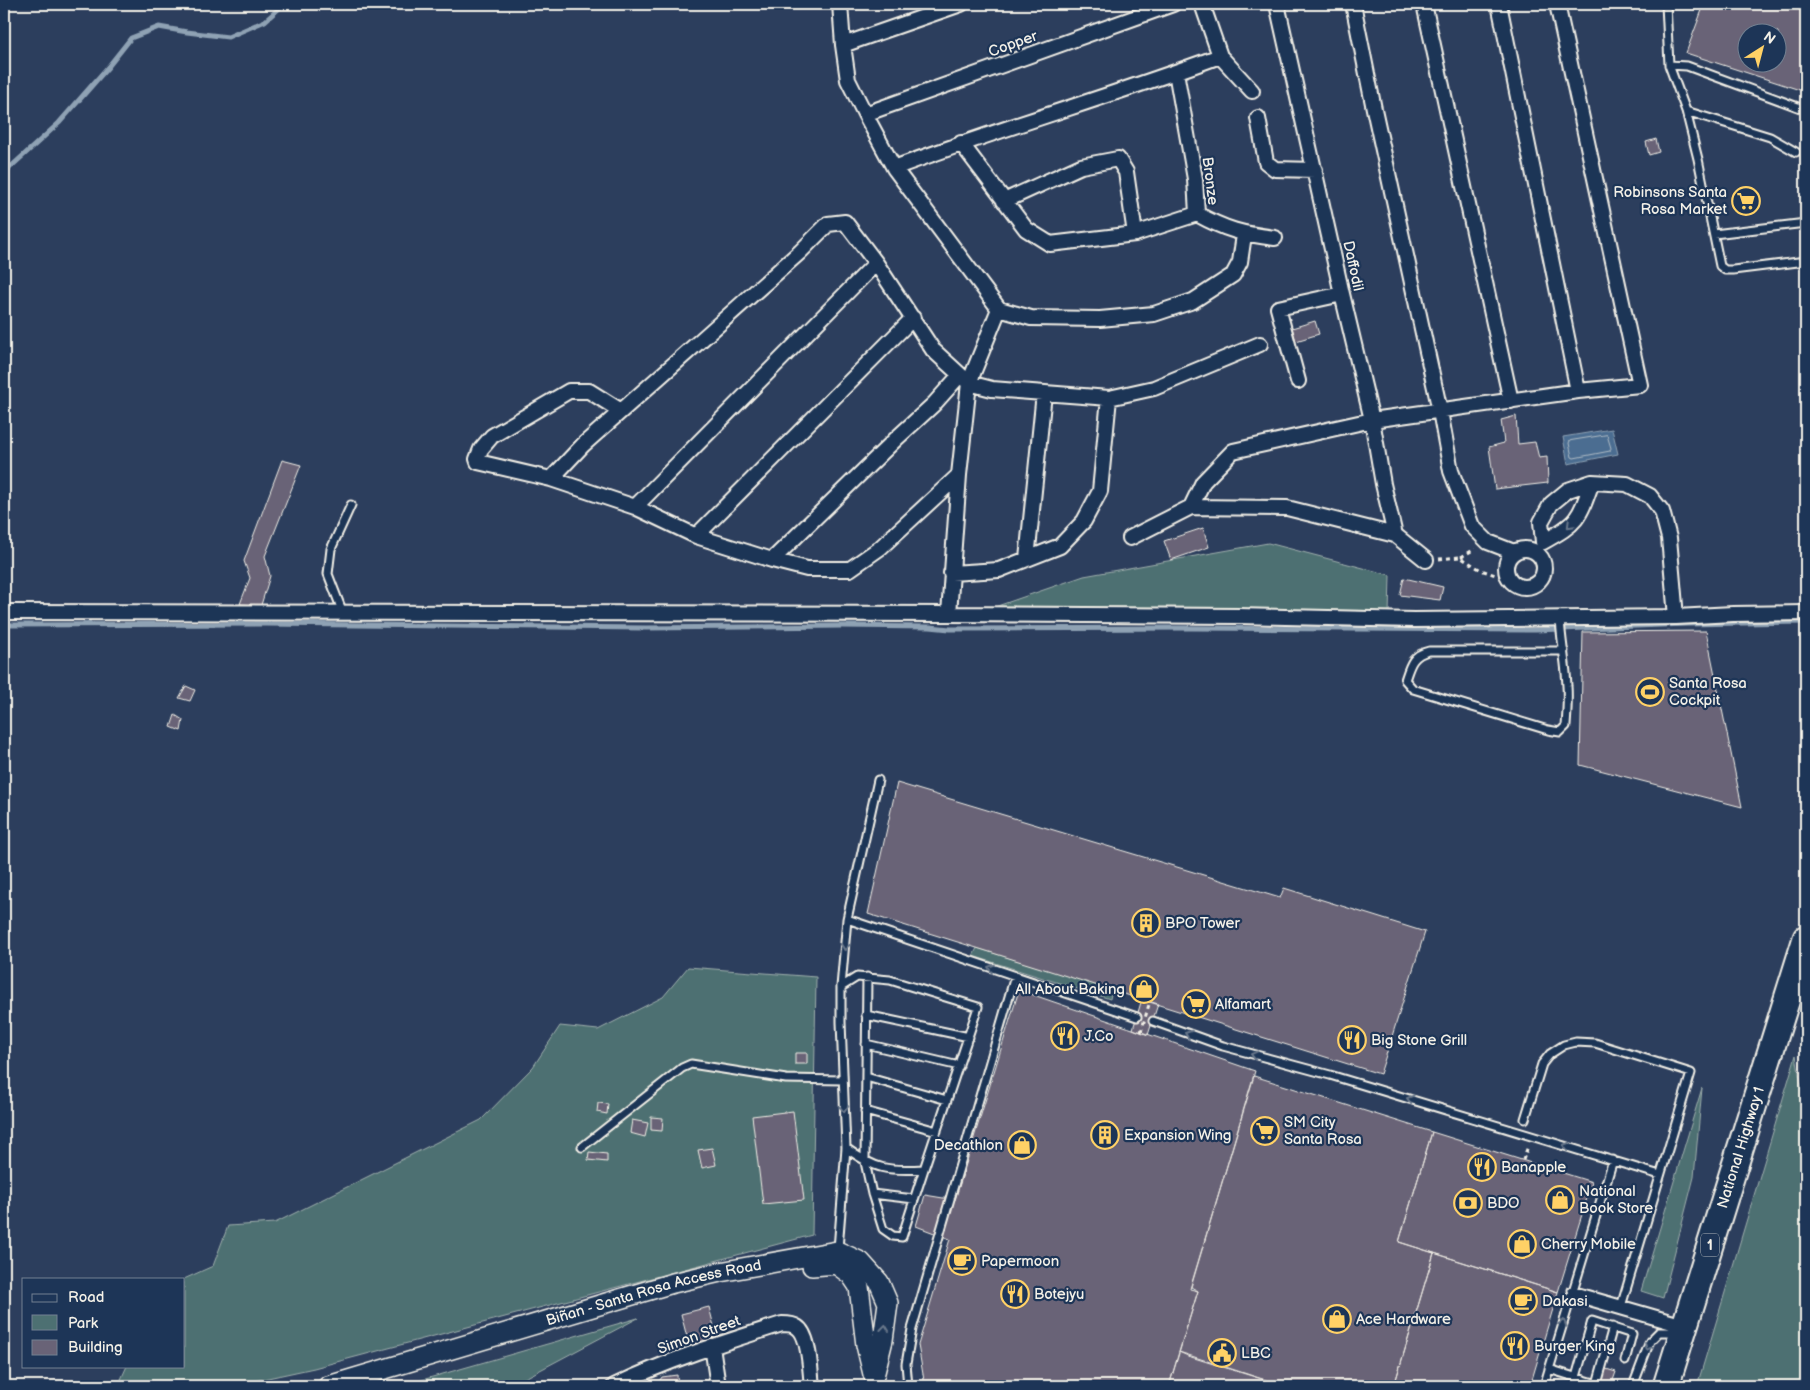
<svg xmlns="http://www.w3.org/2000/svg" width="1810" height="1390" viewBox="0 0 1810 1390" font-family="'Balsamiq Sans',sans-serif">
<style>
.green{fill:#4d7072;stroke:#a0b0ad}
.water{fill:#4b6d91;stroke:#8fa2b4}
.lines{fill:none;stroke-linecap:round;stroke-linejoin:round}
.shore{stroke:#b0bcc5;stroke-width:1}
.stream{stroke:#8fa2b4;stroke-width:5}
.building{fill:#696377;stroke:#f4f1e8;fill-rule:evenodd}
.lane-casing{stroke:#f4f1e8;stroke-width:11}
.street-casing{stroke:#f4f1e8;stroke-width:18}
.secondary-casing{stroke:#f4f1e8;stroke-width:22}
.highway-casing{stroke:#f4f1e8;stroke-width:29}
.path{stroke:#f4f1e8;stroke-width:3;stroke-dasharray:4 4;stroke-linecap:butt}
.lane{stroke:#1d3557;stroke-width:7}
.street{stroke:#1d3557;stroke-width:14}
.secondary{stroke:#1d3557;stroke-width:19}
.highway{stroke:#1d3557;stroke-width:25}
.path-bridge{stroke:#f4f1e8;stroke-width:3;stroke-dasharray:4 4;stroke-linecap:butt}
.oneway{stroke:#68778a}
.labels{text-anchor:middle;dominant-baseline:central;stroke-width:4.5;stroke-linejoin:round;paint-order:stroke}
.shield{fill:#1d3557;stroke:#b4b9bc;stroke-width:1}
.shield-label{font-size:14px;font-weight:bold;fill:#f4f1e8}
.street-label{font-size:15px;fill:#f4f1e8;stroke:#1d3557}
.poi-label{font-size:15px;fill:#f4f1e8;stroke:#1d3557;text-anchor:start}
</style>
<rect width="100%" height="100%" fill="#2c3e5d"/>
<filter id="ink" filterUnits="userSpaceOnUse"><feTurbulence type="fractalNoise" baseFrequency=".02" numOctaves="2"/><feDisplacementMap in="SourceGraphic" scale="10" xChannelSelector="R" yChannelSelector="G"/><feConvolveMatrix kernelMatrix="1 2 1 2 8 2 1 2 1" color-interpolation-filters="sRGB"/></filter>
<g filter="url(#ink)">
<path class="green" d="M1268 543 1390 575 1389 614 980 612 1084 576Z
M977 948 1112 989 1110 999 973 956Z
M688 967 816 977 812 1235 314 1368 231 1386H118L127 1366H184V1279L213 1266 228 1226 275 1223 481 1120 533 1067 560 1026 598 1030 663 997Z
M1796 1055 1806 1116V1386H1697Z
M1702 1088 1694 1177 1663 1298 1641 1291Z
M638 1318 510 1386H401Z"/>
<path class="water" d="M1612 429 1618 454 1568 464 1563 437Z"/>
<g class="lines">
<path class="shore" d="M1607 435 1611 448 1610 451 1574 458 1572 457 1569 443 1570 441Z"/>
<path class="stream" d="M4 173 59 123 108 67 131 38 159 27 187 32 228 37 265 21 284 4
M4 625 266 624 646 628 842 626 930 627 950 629 1191 628 1536 630 1686 624 1806 622"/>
</g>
<path class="building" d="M1688 4H1806V92L1686 53 1702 10ZM1748 32H1778V62H1748Z
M1656 139 1659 152 1649 155 1646 142Z
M1315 321 1319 334 1296 341 1292 328Z
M1516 416 1518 444 1535 442 1539 458 1547 457 1548 483 1495 489 1489 447 1504 443 1501 420Z
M282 460 301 465 265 556 270 576 261 605 240 604 250 578 244 561Z
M1203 528 1209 547 1171 560 1164 541Z
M1404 578 1443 587 1440 600 1400 595Z
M1706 631 1742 807 1580 765 1583 632Z
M186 686 195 690 190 701 179 698Z
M175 715 183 720 181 731 171 727Z
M897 783 1280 898 1284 888 1425 932 1380 1074 868 914Z
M1019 990 1255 1071 1191 1287 1198 1291 1169 1386H925L918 1345 950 1239 916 1226 925 1195 955 1200Z
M1142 999 1158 1004 1148 1035 1133 1029Z
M795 1053H807V1064H795Z
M1254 1076 1432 1132 1399 1242 1434 1253 1394 1386H1284L1179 1352 1198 1291 1190 1289Z
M598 1103 608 1104 607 1114 597 1112Z
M793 1111 804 1200 763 1204 752 1116Z
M651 1117 663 1118 662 1131 651 1130Z
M632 1120 648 1123 645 1137 630 1133Z
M1432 1132 1592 1182 1558 1292 1399 1242Z
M712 1148 716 1165 702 1168 698 1150Z
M589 1152 607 1154V1162L588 1160Z
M1434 1253 1558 1292 1530 1386H1394Z
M709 1307 717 1338 689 1345 681 1314Z
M1179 1352 1188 1356 1284 1386H1169Z
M1603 1368 1616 1372 1611 1386H1598Z
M677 1375 678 1386H656L662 1377Z
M837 1382 838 1386H817V1384Z"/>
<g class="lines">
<defs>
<path id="lane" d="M1666 4 1669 65 1686 111 1698 159 1720 266 1725 270H1733L1806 261
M1669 65 1687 66 1806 110
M1686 111 1770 137 1796 152
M1714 234 1806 223
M343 613 328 574 331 549 351 505
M1560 618C1561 641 1566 663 1567 686 1568 699 1567 713 1566 726L1560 732 1548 730 1413 689 1405 680C1410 665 1412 655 1429 651H1564
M847 919 878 780
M867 977 865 1162 872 1194 883 1229 893 1236 902 1237 924 1169
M841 987 857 977 890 980 978 1007 924 1169C887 1171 876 1170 846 1148
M866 1015 969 1037
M1153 1021 1223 1046 1330 1075 1660 1175
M866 1044 959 1066
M866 1077 947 1100
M865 1111 937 1131
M1525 1119 1542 1064 1550 1054 1564 1045 1576 1042 1595 1043 1691 1073 1620 1310
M582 1147 682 1068 691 1064 786 1079 843 1080
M872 1194 914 1199
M838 1249 846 1148 841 1022V987L847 919 1137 1017
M1572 1290 1683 1322
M1570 1296 1680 1328
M1549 1369 1597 1384 1613 1327
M1576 1377 1592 1321 1632 1334 1625 1361
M908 1386 906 1364 912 1329 1015 976
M1544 1386 1613 1160
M1633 1386 1650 1341 1659 1332H1677"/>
<path id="street" d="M840 4 843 45 848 80 865 114 894 168 999 309 1031 318 1100 319 1154 314 1193 301 1233 275 1240 262 1244 235
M1202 4 1220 56 1252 91
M1277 4 1342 294 1372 420 1383 484 1395 535
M1353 4 1374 109 1440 411 1451 471 1472 526 1488 542 1514 552
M1424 4 1511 401
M1499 4 1578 391
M843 45 961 4
M1176 72 1195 179 1197 214C1226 230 1242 234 1275 238
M865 114 1173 4
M1258 118 1266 162 1275 169 1315 170
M961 143 1026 229 1050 244 1135 234 1197 214
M894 168C1001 128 1112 96 1220 56
M1004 201 1081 166 1118 159 1126 172 1135 234
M1298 381 1278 308 1342 294
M621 411 589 391H569L492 436 481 449 477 459 478 462 551 479 635 507 696 536 772 560 807 569H850L880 548 959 475
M551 479 583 445 800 252 828 224 845 222 876 263 933 350 969 383 992 389 1109 398 1154 388 1260 344
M1592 482C1579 519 1578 523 1543 542L1541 522 1551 504 1568 490 1592 482 1627 484 1650 496 1662 511 1669 538 1676 617
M635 507 876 263
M1191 507 1203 482 1233 451 1372 420 1578 391 1640 385 1557 4
M696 536 913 318
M1130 538 1191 507 1287 508 1395 535 1426 560
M1506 568a19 19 0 1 1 38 0a19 19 0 1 1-38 0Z
M1027 559 1044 393
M772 560 898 437 934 404 960 375
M951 573 999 570 1060 546 1084 521 1100 491 1109 398
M4 612 949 614 1239 616 1414 620 1676 617 1733 614 1806 613
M949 614 959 475 969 383 999 309
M712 1346 718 1386
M614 1386C668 1360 725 1342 782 1324 787 1324 793 1324 797 1327 810 1335 810 1372 812 1386"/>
<g id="secondary">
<path d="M812 1266 836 1264 851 1275 859 1287 866 1345 873 1374"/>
<path id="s1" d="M328 1386 673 1283 720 1272 837 1251 861 1262 879 1282 888 1303 883 1340 874 1376"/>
</g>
<g id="highway">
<path id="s2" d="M1666 1386 1806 938"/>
</g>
</defs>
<use href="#lane" class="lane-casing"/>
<use href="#street" class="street-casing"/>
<use href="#secondary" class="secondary-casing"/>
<use href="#highway" class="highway-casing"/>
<path class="path" d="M1461 557 1475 549
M1439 559 1460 557 1481 570 1510 580
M1523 1160 1528 1146"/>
<use href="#lane" class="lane"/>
<use href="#street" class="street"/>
<use href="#secondary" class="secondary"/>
<use href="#highway" class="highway"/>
<path class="path-bridge" d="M1141 1032 1150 1001"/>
</g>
<defs><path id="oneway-chevron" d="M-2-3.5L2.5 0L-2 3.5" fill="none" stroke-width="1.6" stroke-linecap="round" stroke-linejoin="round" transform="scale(1.25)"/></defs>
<g class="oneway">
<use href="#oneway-chevron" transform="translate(1570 525) rotate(135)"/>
<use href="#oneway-chevron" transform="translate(845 947) rotate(95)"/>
<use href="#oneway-chevron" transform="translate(991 968) rotate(-161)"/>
<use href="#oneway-chevron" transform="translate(1188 1034) rotate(-160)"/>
<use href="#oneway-chevron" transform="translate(1254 1055) rotate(-165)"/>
<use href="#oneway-chevron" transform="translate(1410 1099) rotate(-163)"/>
<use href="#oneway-chevron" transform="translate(844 1109) rotate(88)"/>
<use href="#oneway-chevron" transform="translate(1566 1146) rotate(-163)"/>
<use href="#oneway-chevron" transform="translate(1563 1323) rotate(-74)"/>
<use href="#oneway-chevron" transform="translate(885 1328) rotate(-83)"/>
<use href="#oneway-chevron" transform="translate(1648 1347) rotate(116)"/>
</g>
</g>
<defs>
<symbol id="supermarket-ring" viewBox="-11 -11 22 22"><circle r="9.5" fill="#1d3557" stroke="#ffd166" stroke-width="1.5"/><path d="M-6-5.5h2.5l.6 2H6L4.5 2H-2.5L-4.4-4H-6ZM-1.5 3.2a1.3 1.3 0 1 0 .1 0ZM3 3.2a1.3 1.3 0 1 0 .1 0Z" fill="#ffd166"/></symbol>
<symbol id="stadium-ring" viewBox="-11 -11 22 22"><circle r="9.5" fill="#1d3557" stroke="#ffd166" stroke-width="1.5"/><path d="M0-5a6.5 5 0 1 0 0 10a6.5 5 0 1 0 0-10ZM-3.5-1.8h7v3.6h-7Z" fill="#ffd166"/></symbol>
<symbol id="building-ring" viewBox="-11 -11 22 22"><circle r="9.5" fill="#1d3557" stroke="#ffd166" stroke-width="1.5"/><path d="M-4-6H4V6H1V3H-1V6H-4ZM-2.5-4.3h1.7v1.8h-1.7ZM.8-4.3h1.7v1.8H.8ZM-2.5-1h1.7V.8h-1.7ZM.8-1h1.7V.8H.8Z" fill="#ffd166"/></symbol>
<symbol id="shop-ring" viewBox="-11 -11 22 22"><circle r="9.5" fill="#1d3557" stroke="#ffd166" stroke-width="1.5"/><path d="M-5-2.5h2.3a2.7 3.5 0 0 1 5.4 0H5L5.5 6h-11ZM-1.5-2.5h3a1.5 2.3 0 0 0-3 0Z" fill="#ffd166"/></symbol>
<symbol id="restaurant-ring" viewBox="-11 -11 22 22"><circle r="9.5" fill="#1d3557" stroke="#ffd166" stroke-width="1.5"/><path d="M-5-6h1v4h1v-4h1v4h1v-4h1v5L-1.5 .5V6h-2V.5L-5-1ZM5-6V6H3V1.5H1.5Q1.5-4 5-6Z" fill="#ffd166"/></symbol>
<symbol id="bank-ring" viewBox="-11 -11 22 22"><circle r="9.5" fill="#1d3557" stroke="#ffd166" stroke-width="1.5"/><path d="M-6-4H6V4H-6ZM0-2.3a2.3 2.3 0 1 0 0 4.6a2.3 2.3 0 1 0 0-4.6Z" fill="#ffd166"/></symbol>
<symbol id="cafe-ring" viewBox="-11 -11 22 22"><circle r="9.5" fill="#1d3557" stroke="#ffd166" stroke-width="1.5"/><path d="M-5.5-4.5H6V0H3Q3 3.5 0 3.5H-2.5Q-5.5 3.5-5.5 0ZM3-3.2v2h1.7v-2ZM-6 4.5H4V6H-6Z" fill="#ffd166"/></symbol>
<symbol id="civic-ring" viewBox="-11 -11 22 22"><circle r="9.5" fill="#1d3557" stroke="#ffd166" stroke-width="1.5"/><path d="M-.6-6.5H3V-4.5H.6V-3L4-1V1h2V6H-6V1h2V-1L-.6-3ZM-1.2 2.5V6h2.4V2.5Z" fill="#ffd166"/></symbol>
</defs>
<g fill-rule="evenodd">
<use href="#supermarket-ring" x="1730" y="185" width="32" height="32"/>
<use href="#stadium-ring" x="1634" y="676" width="32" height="32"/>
<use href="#building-ring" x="1130" y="907" width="32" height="32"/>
<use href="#shop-ring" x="1128" y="973" width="32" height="32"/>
<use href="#supermarket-ring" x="1180" y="988" width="32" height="32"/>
<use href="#restaurant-ring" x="1049" y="1020" width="32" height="32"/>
<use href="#restaurant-ring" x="1336" y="1024" width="32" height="32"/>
<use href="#supermarket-ring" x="1249" y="1115" width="32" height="32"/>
<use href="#building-ring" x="1089" y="1119" width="32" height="32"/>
<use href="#shop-ring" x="1006" y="1129" width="32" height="32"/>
<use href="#restaurant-ring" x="1466" y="1151" width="32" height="32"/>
<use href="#shop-ring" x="1544" y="1184" width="32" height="32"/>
<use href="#bank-ring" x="1452" y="1187" width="32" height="32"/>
<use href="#shop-ring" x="1506" y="1228" width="32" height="32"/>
<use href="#cafe-ring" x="946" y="1245" width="32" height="32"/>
<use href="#restaurant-ring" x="999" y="1278" width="32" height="32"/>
<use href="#cafe-ring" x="1507" y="1285" width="32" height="32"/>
<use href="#shop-ring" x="1321" y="1303" width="32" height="32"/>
<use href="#restaurant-ring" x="1499" y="1330" width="32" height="32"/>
<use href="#civic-ring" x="1206" y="1337" width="32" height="32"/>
</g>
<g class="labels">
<rect class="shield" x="1701" y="1233.5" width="18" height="23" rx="4"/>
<g class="shield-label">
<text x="1710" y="1245">1</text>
</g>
<g class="street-label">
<text transform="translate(1013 44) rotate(-20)">Copper</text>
<text transform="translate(1210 181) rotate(83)">Bronze</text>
<text transform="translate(1353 266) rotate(78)">Daffodil</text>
<text stroke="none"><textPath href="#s2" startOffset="250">National Highway 1</textPath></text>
<text stroke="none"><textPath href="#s1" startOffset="339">Biñan - Santa Rosa Access Road</textPath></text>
<text transform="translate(699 1335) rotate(-20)">Simon Street</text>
</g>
<g class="poi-label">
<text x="1727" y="192" text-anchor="end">Robinsons Santa<tspan x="1727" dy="17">Rosa Market</tspan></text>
<text x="1669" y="683">Santa Rosa<tspan x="1669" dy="17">Cockpit</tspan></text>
<text x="1165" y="923">BPO Tower</text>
<text x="1125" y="989" text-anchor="end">All About Baking</text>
<text x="1215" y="1004">Alfamart</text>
<text x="1084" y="1036">J.Co</text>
<text x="1371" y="1040">Big Stone Grill</text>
<text x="1284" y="1122">SM City<tspan x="1284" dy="17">Santa Rosa</tspan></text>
<text x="1124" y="1135">Expansion Wing</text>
<text x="1003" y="1145" text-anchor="end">Decathlon</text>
<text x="1501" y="1167">Banapple</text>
<text x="1579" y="1191">National<tspan x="1579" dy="17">Book Store</tspan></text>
<text x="1487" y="1203">BDO</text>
<text x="1541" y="1244">Cherry Mobile</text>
<text x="981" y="1261">Papermoon</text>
<text x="1034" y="1294">Botejyu</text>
<text x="1542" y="1301">Dakasi</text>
<text x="1356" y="1319">Ace Hardware</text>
<text x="1534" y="1346">Burger King</text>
<text x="1241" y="1353">LBC</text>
</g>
</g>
<rect width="1810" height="1390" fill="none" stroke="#1d3557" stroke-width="20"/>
<rect x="10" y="10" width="1790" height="1370" fill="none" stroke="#f4f1e8" stroke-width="2" filter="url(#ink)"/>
<rect x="22" y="1278" width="162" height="90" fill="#1d3557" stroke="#738091"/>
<rect x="32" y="1294" width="25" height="8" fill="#1d3557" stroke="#738091"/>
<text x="68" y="1302" font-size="15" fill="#f4f1e8">Road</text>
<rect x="32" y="1315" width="25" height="15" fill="#4d7072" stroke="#738091"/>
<text x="68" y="1328" font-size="15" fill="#f4f1e8">Park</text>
<rect x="32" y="1340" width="25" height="15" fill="#696377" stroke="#738091"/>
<text x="68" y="1352" font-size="15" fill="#f4f1e8">Building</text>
<g transform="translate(1762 48) rotate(36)"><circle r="24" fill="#1d3557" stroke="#738091"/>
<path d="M0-4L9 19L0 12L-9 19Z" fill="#ffd166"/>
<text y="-8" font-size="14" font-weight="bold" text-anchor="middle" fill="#f4f1e8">N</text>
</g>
</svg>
